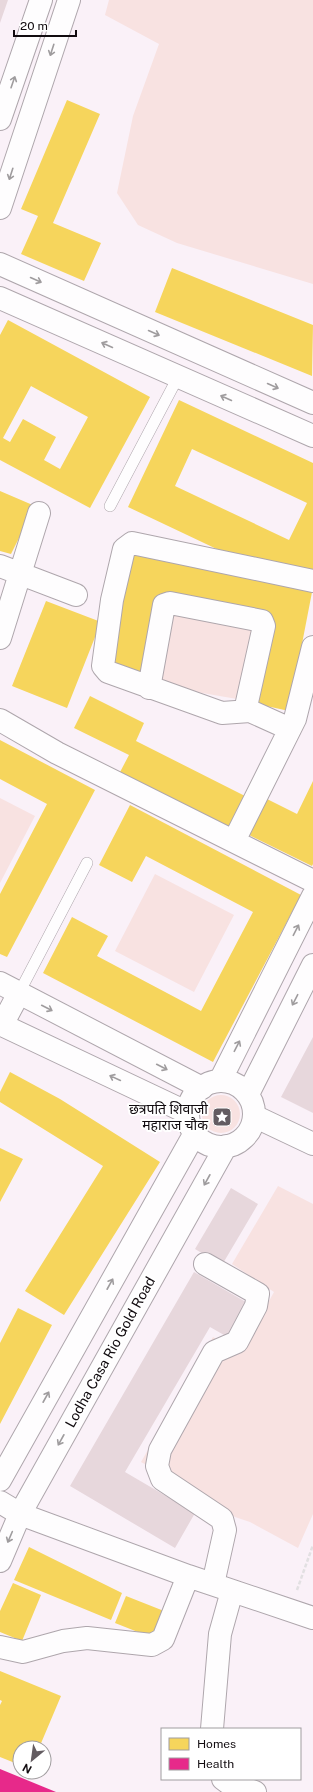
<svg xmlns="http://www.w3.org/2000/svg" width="313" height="1792" viewBox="0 0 313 1792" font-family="'Public Sans','Noto Sans Devanagari',sans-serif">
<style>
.green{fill:#f8e2e1}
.homes{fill:#f6d55c;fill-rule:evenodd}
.health{fill:#e7298a}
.building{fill:#e7d7dc}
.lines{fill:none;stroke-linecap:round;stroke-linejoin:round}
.lane-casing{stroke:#aea6ac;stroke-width:12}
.street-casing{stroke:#aea6ac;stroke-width:24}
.secondary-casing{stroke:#aea6ac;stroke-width:24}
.path{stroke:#e2e0e2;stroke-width:2.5;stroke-dasharray:4 2;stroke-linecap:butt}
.lane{stroke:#fefdfe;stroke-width:11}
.street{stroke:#fefdfe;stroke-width:22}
.secondary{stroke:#fefdfe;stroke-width:22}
.oneway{stroke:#9f9c9e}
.labels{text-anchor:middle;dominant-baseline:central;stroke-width:4;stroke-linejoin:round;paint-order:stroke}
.poi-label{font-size:14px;fill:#110b0f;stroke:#fff;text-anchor:end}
.street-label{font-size:14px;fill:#110b0f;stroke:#fff}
</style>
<rect width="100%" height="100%" fill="#faf1f8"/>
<path class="green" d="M109 0H313V284L177 243 138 225 117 193 133 116 159 44 105 15Z
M168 608 256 625 237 699 156 685Z
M0 798 35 816 0 883Z
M155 874 234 915 194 992 115 951Z
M202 1114a19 19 0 1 1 38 0a19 19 0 1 1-38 0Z
M278 1186 313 1204V1514L298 1548 250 1522 235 1517 215 1503 141 1462 213 1337 240 1354 274 1292 232 1264Z"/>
<path class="homes" d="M67 100 100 114 53 223 101 243 84 281 21 254 38 216 21 209Z
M172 268 313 325 312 376 155 312Z
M8 320 150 397 90 508 0 460V335ZM31 386 88 417 60 469 44 460 56 437 23 419 10 442 3 438Z
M179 400 313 463V574L242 561 128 507ZM192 449 307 503 289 540 175 486Z
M0 491 35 506 11 554 0 551Z
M130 551 313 587 289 711 253 703 269 617 159 596 146 676 109 666Z
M46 601 101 622 67 708 12 686Z
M90 696 144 723 136 741 245 796 229 829 119 774 129 755 74 728Z
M0 740 95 790 7 957 0 954V894L47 804 0 779Z
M313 781V864L312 866 247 834 265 798 297 814Z
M130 805 301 895 213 1062 43 973 72 917 108 936 97 956 201 1011 253 912 146 856 132 882 99 865Z
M10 1072 60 1099 160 1162 64 1315 25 1291 103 1166 0 1102V1092Z
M0 1148 23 1159 0 1202Z
M18 1308 52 1325 0 1424V1343Z
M29 1547 122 1593 111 1620 14 1580Z
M13 1583 41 1595 22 1641 0 1632V1611Z
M126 1596 164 1611 153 1638 115 1623Z
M0 1671 61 1696 39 1748H20V1765L0 1757V1705L2 1701 0 1700Z"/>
<path class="health" d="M0 1769 56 1792H0Z"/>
<path class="building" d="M0 0H8L0 23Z
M313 1037V1113L281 1097Z
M231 1188 258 1204 222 1265 195 1249Z
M194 1272 251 1305 231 1339 210 1327 125 1472 195 1513 175 1548 70 1486Z"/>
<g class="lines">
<defs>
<path id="lane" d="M110 506 178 377
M19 993 87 863"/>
<path id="street" d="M0 119 41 0
M0 208 69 0
M0 566 76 595
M0 638 39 513
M149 688 164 605 170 603 262 621 264 626 245 711
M0 720 57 753 313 881
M290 729 250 711 222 713 108 672 103 666 112 600 124 549 132 543 313 581
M234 841 295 719 313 647
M0 983 202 1088
M0 1024 188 1113
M2 1025 19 993
M254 1116 313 1144
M205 1264 258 1294 256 1306 237 1342 214 1352 160 1450 157 1466 162 1479 222 1519 225 1530 213 1584
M0 1502 20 1514 188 1576 313 1618
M0 1647 23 1652 63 1641 87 1638 152 1645 163 1639 188 1576
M212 1729 220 1634 232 1591
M223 1779 227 1782 255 1792"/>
<path id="secondary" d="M0 264 313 403
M0 298 313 436
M220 1081 313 896
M188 1114a33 33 0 1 1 66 0a33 33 0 1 1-66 0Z
M248 1094 313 965
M0 1480 195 1133
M0 1561 20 1514 226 1146"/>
</defs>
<use href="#lane" class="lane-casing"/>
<use href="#street" class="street-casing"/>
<use href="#secondary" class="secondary-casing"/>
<path class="path" d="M297 1590 313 1545"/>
<use href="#lane" class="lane"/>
<use href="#street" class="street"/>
<use href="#secondary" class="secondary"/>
</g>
<defs><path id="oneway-shaft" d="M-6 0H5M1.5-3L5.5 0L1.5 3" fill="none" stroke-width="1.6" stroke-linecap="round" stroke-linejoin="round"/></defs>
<g class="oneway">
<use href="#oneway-shaft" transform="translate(52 50) rotate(108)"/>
<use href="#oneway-shaft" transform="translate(13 82) rotate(-71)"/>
<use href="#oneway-shaft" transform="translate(11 174) rotate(108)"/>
<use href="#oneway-shaft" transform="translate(36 280) rotate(24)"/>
<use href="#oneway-shaft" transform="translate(154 333) rotate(24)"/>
<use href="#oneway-shaft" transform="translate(107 345) rotate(-156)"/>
<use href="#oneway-shaft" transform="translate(273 386) rotate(24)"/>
<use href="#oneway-shaft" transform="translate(226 398) rotate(-156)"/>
<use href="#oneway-shaft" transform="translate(296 930) rotate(-63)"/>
<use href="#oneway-shaft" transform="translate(295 1000) rotate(117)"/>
<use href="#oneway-shaft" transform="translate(47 1008) rotate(27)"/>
<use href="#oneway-shaft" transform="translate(237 1046) rotate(-63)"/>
<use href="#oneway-shaft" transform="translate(162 1067) rotate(27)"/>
<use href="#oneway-shaft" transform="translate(115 1078) rotate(-155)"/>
<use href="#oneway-shaft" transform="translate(207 1180) rotate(119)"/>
<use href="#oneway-shaft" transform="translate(110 1284) rotate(-61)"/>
<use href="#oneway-shaft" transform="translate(46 1397) rotate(-61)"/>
<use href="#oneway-shaft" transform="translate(61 1440) rotate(119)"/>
<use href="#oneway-shaft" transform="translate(10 1537) rotate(113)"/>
</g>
<defs>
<symbol id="sight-square" viewBox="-11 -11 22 22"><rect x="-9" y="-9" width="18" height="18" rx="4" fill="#635c61" stroke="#fff"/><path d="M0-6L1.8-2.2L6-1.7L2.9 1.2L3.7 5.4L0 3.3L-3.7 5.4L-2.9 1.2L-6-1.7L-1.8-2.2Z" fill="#fff"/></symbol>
</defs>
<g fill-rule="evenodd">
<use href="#sight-square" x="211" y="1106" width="22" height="22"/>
</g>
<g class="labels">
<g class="poi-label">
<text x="208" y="1109">छत्रपति शिवाजी<tspan x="208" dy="16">महाराज चौक</tspan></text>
</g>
<g class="street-label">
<text transform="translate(110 1352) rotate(-61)">Lodha Casa Rio Gold Road</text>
</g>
</g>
<rect x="161" y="1728" width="140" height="52" fill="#ffffff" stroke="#a09d9f"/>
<rect x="169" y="1738" width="20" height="12" fill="#f6d55c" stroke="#a09d9f"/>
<text x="197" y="1748" font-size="12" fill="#110b0f">Homes</text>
<rect x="169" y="1758" width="20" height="12" fill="#e7298a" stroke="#a09d9f"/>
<text x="197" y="1768" font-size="12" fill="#110b0f">Health</text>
<g transform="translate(32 1760) rotate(209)"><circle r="19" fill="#ffffff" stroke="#a09d9f"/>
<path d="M0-3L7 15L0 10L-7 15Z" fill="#635c61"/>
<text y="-6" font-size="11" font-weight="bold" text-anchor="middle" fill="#110b0f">N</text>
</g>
<path d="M14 30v6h62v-6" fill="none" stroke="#110b0f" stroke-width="2"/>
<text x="20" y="30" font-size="12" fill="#110b0f" stroke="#ffffff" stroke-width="3" paint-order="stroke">20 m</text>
</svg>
